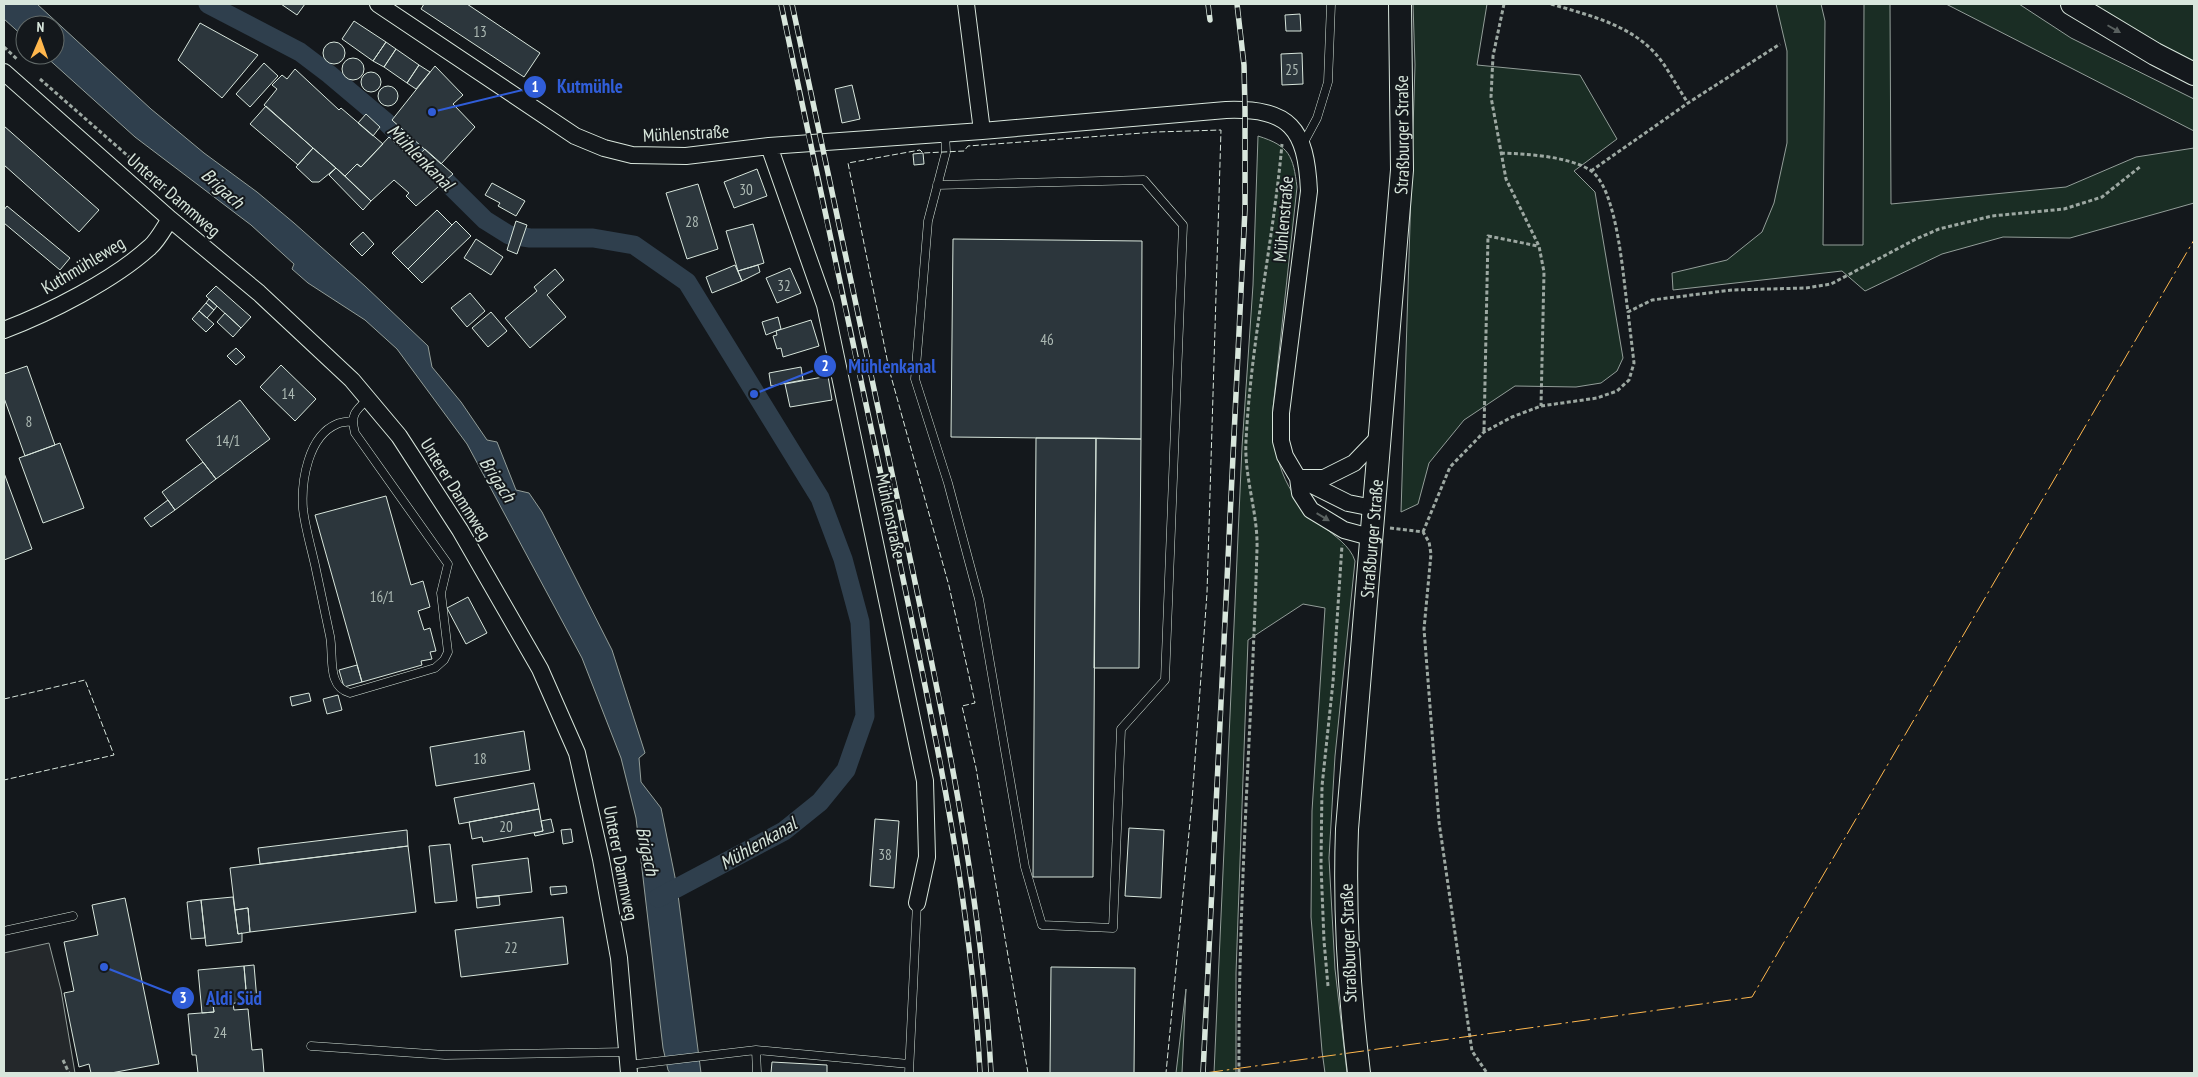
<svg xmlns="http://www.w3.org/2000/svg" width="2198" height="1077" viewBox="0 0 2198 1077" font-family="'PT Sans Narrow',sans-serif">
<style>
.green{fill:#1a2d24;stroke:#939e99}
.parking{fill:#24282b;stroke:#939e99}
.water{fill:#2f3f4d;stroke:#939e99}
.lines{fill:none;stroke-linecap:round;stroke-linejoin:round}
.canal{stroke:#2f3f4d;stroke-width:19}
.building{fill:#2c363c;stroke:#d8e6dc}
.lane-casing{stroke:#d8e6dc;stroke-width:9}
.street-casing{stroke:#d8e6dc;stroke-width:18}
.secondary-casing{stroke:#d8e6dc;stroke-width:24}
.path{stroke:#9da8a2;stroke-width:3;stroke-dasharray:4 2.5;stroke-linecap:butt}
.lane{stroke:#14181c;stroke-width:8}
.street{stroke:#14181c;stroke-width:16}
.secondary{stroke:#14181c;stroke-width:22}
.rail-casing{stroke:#d8e6dc;stroke-width:5.5}
.rail{stroke:#14181c;stroke-width:4;stroke-dasharray:11;stroke-linecap:butt}
.fence{stroke:#d8e6dc;stroke-width:1;stroke-dasharray:6 2.5;stroke-linecap:butt}
.power{stroke:#ffb74d;stroke-width:1;stroke-dasharray:18 4 2.5 4;stroke-linecap:butt}
.oneway{fill:#59605f}
.labels{text-anchor:middle;dominant-baseline:central;stroke-width:4;stroke-linejoin:round;paint-order:stroke}
.number-label{font-size:15px;fill:#adbab4}
.street-label{font-size:18px;fill:#d8e6dc;stroke:#14181c}
.water-label{font-size:19px;font-style:italic;fill:#d8e6dc;stroke:#14181c}
.leader{fill:none;stroke:#305dd8;stroke-width:2}
.callout-dot{fill:#305dd8;stroke:#14181c;stroke-width:2}
.mark-label{font-size:15px;text-anchor:middle;font-weight:bold;fill:#fff}
.callout-label{font-size:19px;text-anchor:middle;font-weight:bold;fill:#305dd8;stroke:#14181c;stroke-width:4;stroke-linejoin:round;paint-order:stroke}
</style>
<rect width="100%" height="100%" fill="#14181c"/>
<path class="green" d="M1413 4H1487L1477 65 1580 75 1617 139 1574 171 1595 192 1623 358 1617 371 1601 383 1576 387 1515 386 1464 420 1429 463 1418 504 1401 512 1415 65Z
M1776 4H1821L1825 21 1823 245H1863L1864 4H1890L1891 204 2066 187 2136 157 2194 148V203L2070 238 2003 237 1942 254 1865 291 1842 271 1673 290 1672 273 1727 260 1762 232 1774 203 1787 143V51Z
M1946 4H2019L2071 38 2194 99V131Z
M2089 4H2194V63Z
M1258 136C1290 146 1293 156 1297 187L1273 408C1274 460 1281 490 1322 525 1334 536 1350 545 1355 561L1335 756 1329 858 1335 969 1347 1073H1325L1322 1051 1311 917 1312 811 1325 608 1303 604 1248 640 1236 973V1073H1214L1242 447 1253 285Z
M1186 989 1182 1073H1176Z"/>
<path class="parking" d="M49 943 61 990 75 1073H4V953Z"/>
<path class="water" d="M4 4H37L151 109 204 153 257 192 294 223 365 286 428 346 432 367 461 402 487 440 497 442 516 490 529 493 542 512 612 650 645 753 639 758 641 782 661 808 677 887 701 1073H670L668 1070 663 1048 636 818 621 758 582 658 467 444 397 349 365 320 308 283 292 269 294 264 251 225 135 137 44 55H55V25H25V38L4 19Z"/>
<g class="lines">
<path class="canal" d="M208 4 300 52 329 74 386 122 485 220 509 235 530 238H593L634 245 687 282 820 498 843 559 860 622 865 716 846 770 820 802 784 831 658 898"/>
</g>
<path class="building" d="M281 4H305L297 15Z
M424 4H467L540 53 524 77 421 9Z
M1300 14 1301 31H1286L1285 15Z
M354 21 386 42 373 61 342 39Z
M200 23 258 55 222 98 178 60Z
M386 42 396 49 384 67 373 61Z
M323 53a11 11 0 1 1 22 0a11 11 0 1 1-22 0Z
M396 49 419 65 407 83 384 67Z
M1302 53 1303 84 1282 85 1281 54Z
M342 69a11 11 0 1 1 22 0a11 11 0 1 1-22 0Z
M264 63 278 76 250 107 236 94Z
M419 65 430 72 416 89 407 83Z
M435 66 463 95 453 104 475 127 441 164 392 120Z
M295 69 339 110 341 108 383 144 361 167 357 164 345 176 264 105 277 89 272 85 282 75 287 79Z
M361 82a10 10 0 1 1 20 0a10 10 0 1 1-20 0Z
M852 85 860 119 842 123 835 89Z
M378 96a10 10 0 1 1 20 0a10 10 0 1 1-20 0Z
M266 106 313 148 298 165 250 124Z
M366 114 380 127 373 136 358 123Z
M4 126 99 210 79 232 4 165Z
M389 137 413 160 425 149 453 174 416 206 406 196 409 193 394 180 371 201 345 176 357 164 361 167Z
M313 148 336 168 319 182H312L296 167Z
M923 153 924 164 914 165 913 154Z
M336 168 371 201 363 210 329 175Z
M757 169 767 196 734 208 724 182Z
M492 183 525 201 516 216 498 206 500 203 485 195Z
M698 184 718 249 687 259 666 193Z
M7 206 70 258 60 270 4 223V210Z
M437 210 452 225 408 269 392 253Z
M456 221 471 236 422 283 408 269Z
M516 221 527 225 517 254 507 250Z
M753 224 764 263 738 271 726 231Z
M363 232 374 244 362 256 350 244Z
M476 239 503 257 491 275 464 258Z
M953 239 1142 241 1141 439 951 437Z
M735 265 742 281 712 293 706 277Z
M758 265 760 272 742 281 738 271Z
M790 268 801 293 777 303 766 278Z
M555 269 564 280 547 295 566 317 530 348 505 318 537 291 534 287Z
M216 286 251 317 241 328 206 296Z
M470 293 485 311 467 327 451 308Z
M209 299 217 306 214 310 206 303Z
M206 303 214 310 207 318 199 311Z
M199 311 214 324 206 332 192 319Z
M491 312 507 331 488 347 472 328Z
M225 313 241 328 233 337 217 322Z
M778 317 781 329 766 335 762 322Z
M811 320 819 346 783 357 781 348 777 349 773 336 777 335 776 331Z
M236 348 245 357 236 365 227 356Z
M281 365 316 399 295 421 260 387Z
M27 366 55 445 25 456 4 398V374Z
M801 367 803 380 771 386 769 373Z
M828 376 832 400 790 407 785 384Z
M240 400 270 439 216 479 186 440Z
M1036 438H1096L1093 877H1033Z
M1096 438 1141 439 1139 668H1094Z
M60 443 84 508 43 523 19 458Z
M203 462 216 479 175 510 162 492Z
M4 473 32 549 4 560Z
M386 496 411 585 423 581 430 607 418 611 424 630 430 628 436 651 430 652 432 659 421 661 422 665 362 682 315 515Z
M168 500 175 510 151 527 144 518Z
M468 597 487 633 466 644 447 608Z
M357 665 362 682 344 687 339 670Z
M309 693 311 701 292 706 290 697Z
M338 695 342 710 327 714 323 699Z
M524 731 530 770 436 786 430 747Z
M534 783 539 809 459 824 454 798Z
M539 809 543 831 483 842 482 837 472 839 469 822Z
M551 819 554 832 535 836 534 833 543 831 541 821Z
M875 819 899 821 894 888 870 886Z
M1129 828 1164 830 1161 898 1125 896Z
M571 829 573 842 563 844 561 830Z
M407 830 408 846 260 864 258 848Z
M450 844 457 901 435 903 429 846Z
M408 846 416 912 250 932 248 908 235 910 230 868Z
M528 858 532 892 476 898 472 865Z
M566 886 567 893 551 895 550 887Z
M499 896 500 905 477 908 476 898Z
M233 897 238 934 242 933V942L206 946 201 900Z
M125 898 159 1064 111 1073H91L89 1064 79 1067 64 993 74 991 64 942 98 935 92 905Z
M201 900 205 938 191 939 187 902Z
M248 908 250 932 238 934 235 910Z
M563 917 568 964 461 977 455 930Z
M254 965 257 1001 247 1002 244 966Z
M244 966 247 1002 213 1005 214 1012 202 1013 198 970Z
M1051 967 1135 968 1134 1073H1050Z
M233 1003 234 1010 248 1009 252 1050 262 1049 264 1073H198L196 1055H192L188 1014 214 1012 213 1005Z
M772 1062 827 1065V1073H771Z"/>
<g class="lines">
<defs>
<path id="lane" d="M1303 144 1317 118 1328 82 1331 4
M937 185 1144 180 1183 225 1165 680 1121 729 1113 928 1042 925 1025 867 979 599 948 483 915 379 928 221 946 152 945 134
M352 421C347 422 341 422 337 424 308 436 301 481 303 509 305 527 311 547 315 565 320 589 325 613 330 636 334 656 326 686 350 693L435 668 444 660 448 652 441 593 448 564 355 433C350 415 355 411 368 399
M4 931 73 916
M311 1046 445 1055 627 1052
M756 1050 757 1073
M628 1065 756 1050 909 1064
M909 1073 917 903"/>
<path id="street" d="M378 4 575 136 604 148 632 155 686 156 769 146 982 131 1226 110C1290 108 1306 128 1309 191L1281 413V441L1285 456 1298 478 1300 493 1311 510 1344 530 1370 537
M966 4 982 131
M4 72 170 219 259 293 352 380 399 436 460 530 540 669 577 753 601 859 619 958 629 1073
M769 146 825 305 925 781 927 857 917 903
M4 330C49 313 114 280 150 247 158 240 164 228 170 219
M1298 478H1324L1354 463 1380 436
M1300 479 1348 503 1373 508"/>
<g id="secondary">
<path d="M2072 4 2155 54 2194 74"/>
<path id="s1" d="M1359 1073C1349 992 1344 911 1347 829L1402 170 1400 4"/>
</g>
</defs>
<use href="#lane" class="lane-casing"/>
<use href="#street" class="street-casing"/>
<use href="#secondary" class="secondary-casing"/>
<path class="path" d="M1504 4 1493 56 1491 97 1506 179 1539 246 1544 272 1541 406
M1551 4C1587 15 1626 23 1654 52 1667 66 1677 87 1688 103
M4 47 18 60
M40 79 208 226
M1501 153C1527 154 1567 156 1590 170 1618 188 1623 279 1628 312
M1591 171 1688 103 1780 44
M1484 431 1488 236 1538 246
M1390 528 1423 532 1429 542 1431 554 1424 629 1439 822 1472 1051 1487 1073
M1423 532 1450 467 1484 432 1512 417 1541 406 1597 398 1617 391 1629 380 1634 363 1628 312 1652 300 1732 290 1806 288 1831 284 1916 239 1939 229 1992 216 2064 209 2102 197 2141 166
M1328 986 1324 941 1321 865 1322 786 1333 682 1342 545
M63 1060 69 1073
M1239 1073C1238 898 1252 724 1257 548 1258 513 1244 477 1246 441 1251 341 1273 243 1282 144"/>
<use href="#lane" class="lane"/>
<use href="#street" class="street"/>
<use href="#secondary" class="secondary"/>
<defs>
<path id="rail" d="M781 4C819 186 858 368 897 550 933 722 971 896 980 1073
M792 4C830 184 869 364 907 544 944 719 982 895 991 1073
M1208 4 1210 20
M1203 1073 1245 209V110L1244 65 1237 4"/>
</defs>
<use href="#rail" class="rail-casing"/>
<use href="#rail" class="rail"/>
<path class="fence" d="M4 699 85 680 114 755 4 780
M1028 1073 976 768 962 706 975 703 949 586 889 369 848 163 920 150 923 153 964 151 968 146 1156 132 1221 130 1207 593 1192 801 1166 1073"/>
<path class="power" d="M1205 1073 1752 997 2194 240"/>
</g>
<defs><path id="oneway-solid" d="M-6-.8H1V-3.2L6.5 0L1 3.2V.8H-6Z" transform="scale(1.25)"/></defs>
<g class="oneway">
<use href="#oneway-solid" transform="translate(2114 29) rotate(30)"/>
<use href="#oneway-solid" transform="translate(1323 517) rotate(31)"/>
</g>
<g class="labels">
<g class="number-label">
<text x="480" y="31">13</text>
<text x="1292" y="69">25</text>
<text x="746" y="189">30</text>
<text x="692" y="221">28</text>
<text x="784" y="285">32</text>
<text x="1047" y="339">46</text>
<text x="288" y="393">14</text>
<text x="29" y="421">8</text>
<text x="228" y="440">14/1</text>
<text x="382" y="596">16/1</text>
<text x="480" y="758">18</text>
<text x="506" y="826">20</text>
<text x="885" y="854">38</text>
<text x="511" y="947">22</text>
<text x="220" y="1032">24</text>
</g>
<g class="street-label">
<text transform="translate(686 133) rotate(-3)">Mühlenstraße</text>
<text stroke="none"><textPath href="#s1" startOffset="941">Straßburger Straße</textPath></text>
<text transform="translate(174 195) rotate(41)">Unterer Dammweg</text>
<text transform="translate(1283 219) rotate(-85)">Mühlenstraße</text>
<text transform="translate(83 265) rotate(-31)">Kuthmühleweg</text>
<text transform="translate(456 489) rotate(58)">Unterer Dammweg</text>
<text transform="translate(891 516) rotate(78)">Mühlenstraße</text>
<text stroke="none"><textPath href="#s1" startOffset="536">Straßburger Straße</textPath></text>
<text transform="translate(621 863) rotate(79)">Unterer Dammweg</text>
<text transform="translate(1348 943) rotate(-92)">Straßburger Straße</text>
</g>
<g class="water-label">
<text transform="translate(421 157) rotate(45)">Mühlenkanal</text>
<text transform="translate(223 188) rotate(42)">Brigach</text>
<text transform="translate(498 479) rotate(57)">Brigach</text>
<text transform="translate(758 843) rotate(-30)">Mühlenkanal</text>
<text transform="translate(648 851) rotate(78)">Brigach</text>
</g>
</g>
<path class="leader" d="M432 112L535 87M754 394L825 366M104 967L183 998"/>
<g class="callout-dot">
<circle cx="432" cy="112" r="5"/>
<circle cx="754" cy="394" r="5"/>
<circle cx="104" cy="967" r="5"/>
<circle cx="535" cy="87" r="12"/>
<circle cx="825" cy="366" r="12"/>
<circle cx="183" cy="998" r="12"/>
</g>
<g class="mark-label">
<text x="535" y="92">1</text>
<text x="825" y="371">2</text>
<text x="183" y="1003">3</text>
</g>
<g class="callout-label">
<text x="590" y="93">Kutmühle</text>
<text x="892" y="373">Mühlenkanal</text>
<text x="234" y="1005">Aldi Süd</text>
</g>
<rect width="2198" height="1077" fill="none" stroke="#d8e6dc" stroke-width="10"/>
<g transform="translate(40 40) rotate(2)"><circle r="24" fill="#14181c" stroke="#626a69"/>
<path d="M0-4L9 19L0 12L-9 19Z" fill="#ffb74d"/>
<text y="-8" font-size="14" font-weight="bold" text-anchor="middle" fill="#d8e6dc">N</text>
</g>
</svg>
